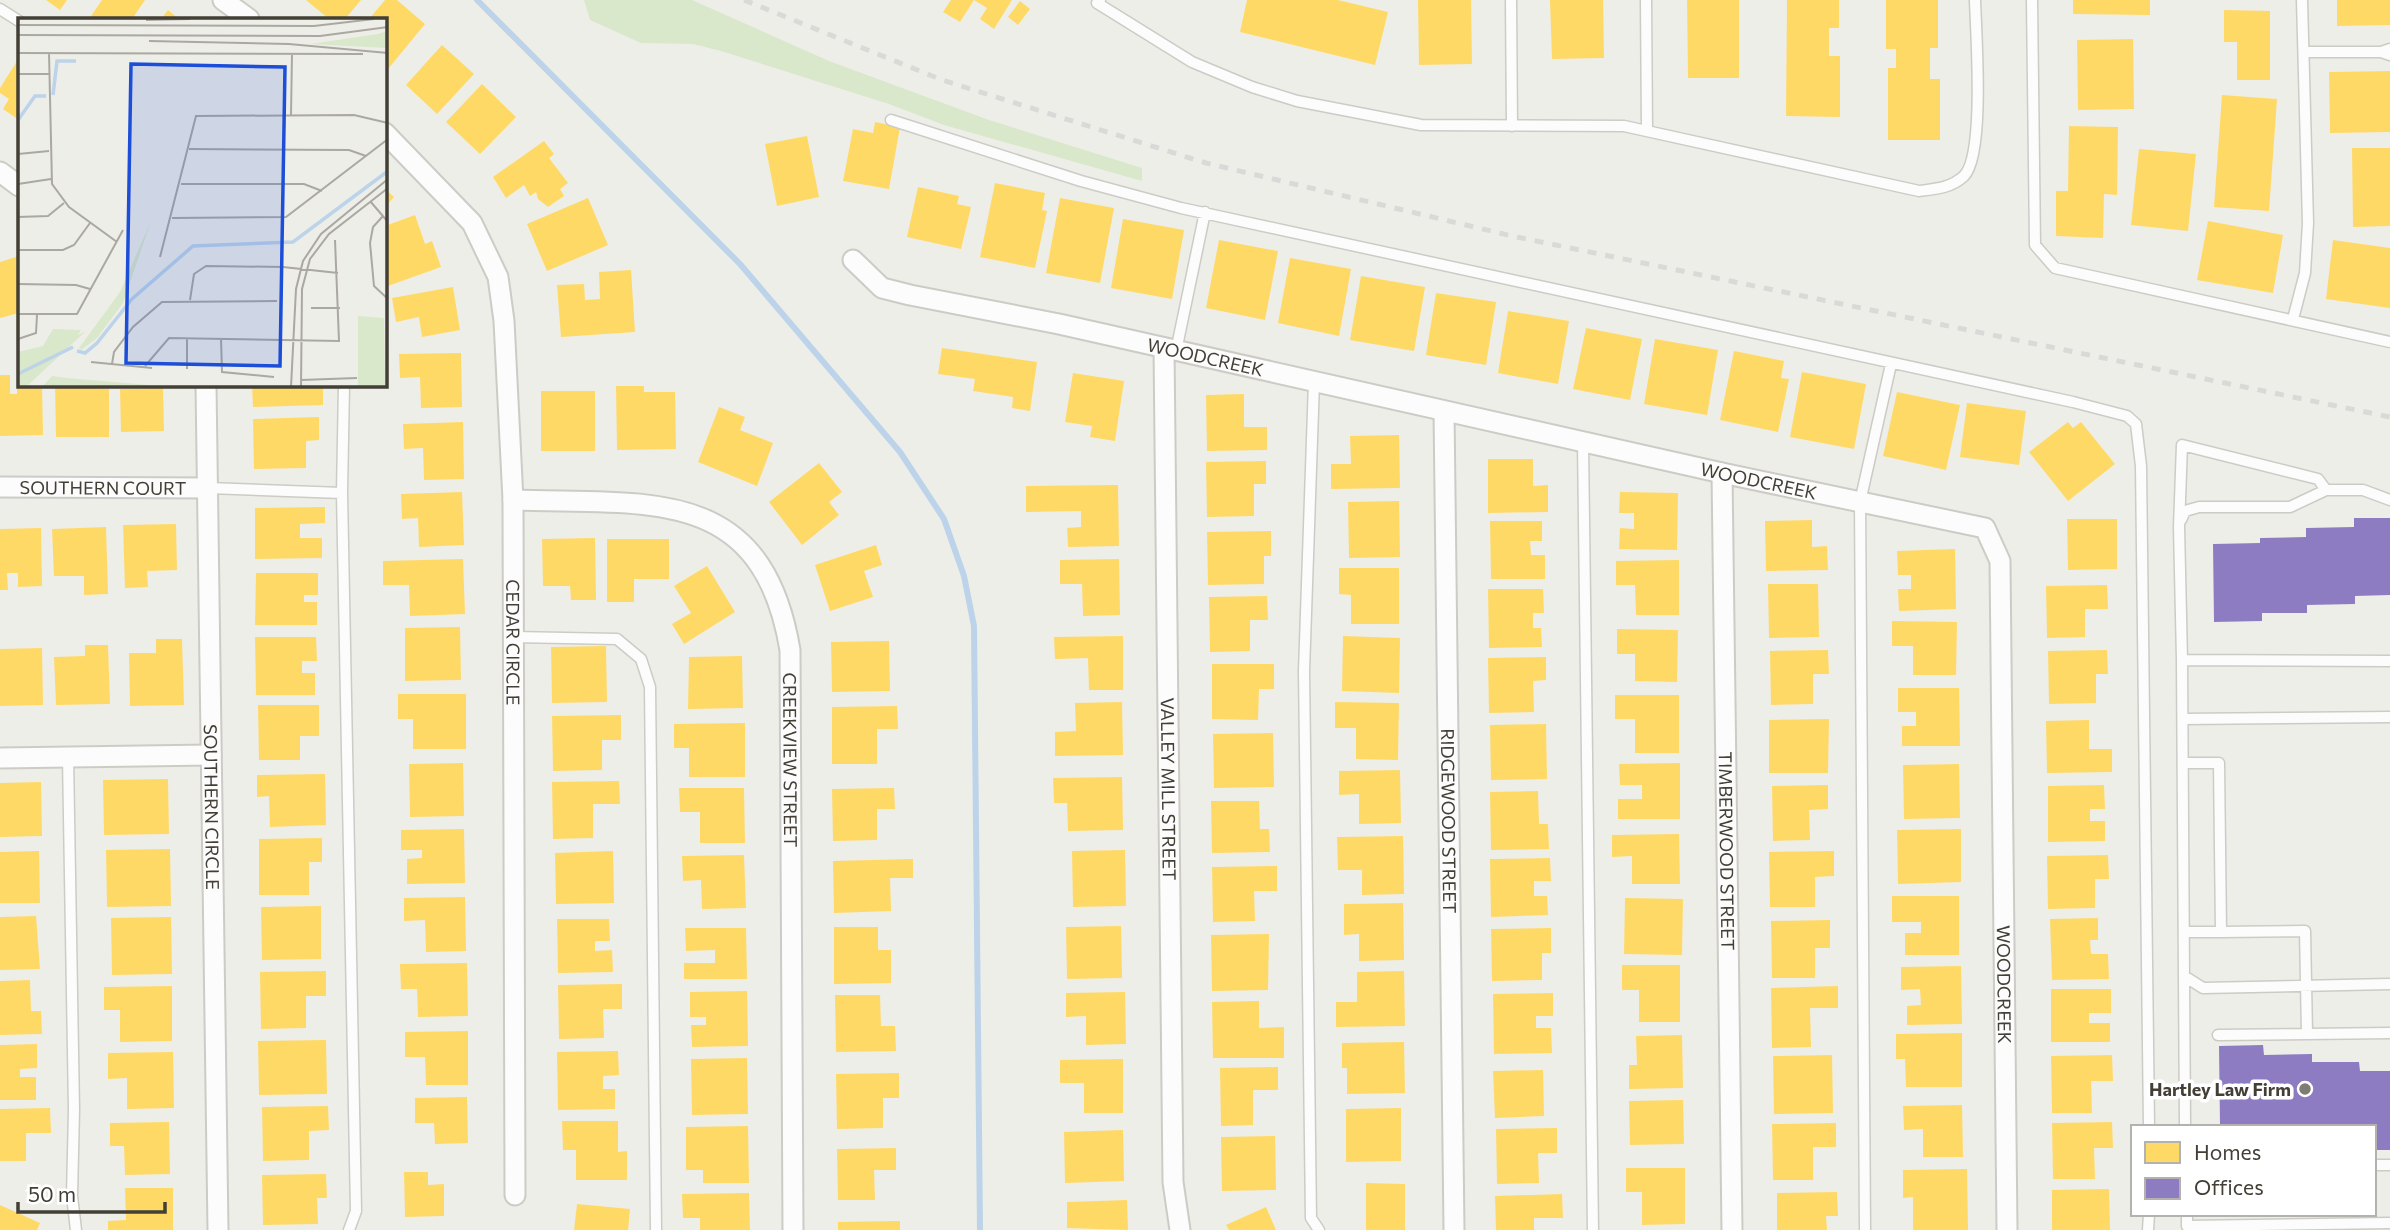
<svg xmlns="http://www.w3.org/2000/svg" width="2390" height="1230" viewBox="0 0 2390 1230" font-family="Commissioner,sans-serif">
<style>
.green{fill:#d9e7cb}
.homes{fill:#ffd966}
.offices{fill:#8e7cc3}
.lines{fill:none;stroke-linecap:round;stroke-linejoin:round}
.stream{stroke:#bcd3e9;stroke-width:6}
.lane-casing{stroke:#cccbc6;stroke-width:13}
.street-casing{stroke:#cccbc6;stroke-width:23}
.lane{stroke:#fcfcfc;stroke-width:10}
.street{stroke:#fcfcfc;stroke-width:19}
.rail{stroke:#d9d9d8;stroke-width:5;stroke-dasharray:9 9;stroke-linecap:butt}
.poi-dot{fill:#7f7c75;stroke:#fff;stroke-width:2.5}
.labels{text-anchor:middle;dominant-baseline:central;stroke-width:7;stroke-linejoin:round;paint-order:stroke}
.street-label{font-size:18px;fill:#433f36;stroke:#fff}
.poi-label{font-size:18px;font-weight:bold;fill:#433f36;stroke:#fff;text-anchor:end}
.inset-river{fill:none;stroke:#bcd3e9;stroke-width:3.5}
.inset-road{fill:none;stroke:#aaa8a1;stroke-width:2}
.view{fill:#1d4ed8;fill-opacity:0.15;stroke:#1d4ed8;stroke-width:3.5}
.inset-edge{fill:none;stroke:#433f36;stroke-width:3.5}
</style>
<rect width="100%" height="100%" fill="#eeeee9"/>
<path class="green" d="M584 0H692L829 61 989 120 1142 168V181L944 125 889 104 721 51 693 44 641 43 590 20Z"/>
<path class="homes" d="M46 0H67L60 10Z
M102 0H145L132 19H89Z
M306 0H361L345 19H329Z
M385 0H397L425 24 388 69 385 67V19H369Z
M951 0H974L960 22 943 12Z
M974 0H1012L994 29 980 19 987 8Z
M1247 0H1338L1388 12 1375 65 1240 32Z
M1418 0H1471L1472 64 1419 65Z
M1550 0H1603L1604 58 1552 59Z
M1687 0H1739V78H1688Z
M1787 0H1839V28H1829V56H1840V117L1786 116Z
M1886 0H1938V48H1930V79H1940V140H1888V68H1896V49H1886Z
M2073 0H2150V15L2073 14Z
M2337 0H2390V25L2337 26Z
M1020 1 1030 9 1018 25 1008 17Z
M168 10 179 19H161Z
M2224 10 2270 11V80H2237V42H2224Z
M2133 39 2134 109 2078 110 2077 40Z
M442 45 474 74 437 114 406 85Z
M19 58V120L3 109 9 99 0 93V88Z
M2390 71V132L2330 133 2329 72Z
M482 84 516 117 480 154 446 122Z
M2222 95 2277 99 2269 211 2214 207Z
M875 122 900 127 889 189 843 181 853 129 873 133Z
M2069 126 2118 127 2117 195 2104 194 2103 238 2056 236V191H2068Z
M807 136 819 197 777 206 765 144Z
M544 141 554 154 549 158 568 183 560 189 564 196 548 207 538 199 536 192 530 196 524 185 506 198 493 177Z
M2352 148H2390V226L2353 227Z
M2139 149 2196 154 2188 231 2131 225Z
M995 183 1045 193 1042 210 1047 211 1035 268 980 257Z
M918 187 959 196 957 204 971 207 961 249 907 237Z
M385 189 394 197 385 207Z
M588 198 608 245 547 271 527 224Z
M1060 198 1114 208 1100 283 1046 273Z
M415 215 425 244 432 241 441 267 385 287V226Z
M1123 219 1184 230 1172 299 1111 288Z
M2208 221 2283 235 2273 293 2197 280Z
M1219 240 1278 251 1265 320 1206 308Z
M2333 240 2390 248V308L2326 299Z
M19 256V313L0 318V262Z
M1290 258 1351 269 1339 336 1278 323Z
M631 270 635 332 561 337 557 285 584 284 585 300 600 299 599 272Z
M1361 276 1425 287 1414 351 1350 340Z
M453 287 460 330 422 337 419 317 396 322 392 298Z
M1436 293 1496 302 1486 365 1426 355Z
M1508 311 1569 321 1558 384 1498 373Z
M1586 328 1642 339 1630 400 1573 389Z
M1655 339 1718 350 1707 415 1644 404Z
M942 348 1037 362 1030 411 1012 408 1013 397 973 391 975 379 938 374Z
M1734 351 1784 361 1781 378 1789 379 1778 432 1720 420Z
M461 353 462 407 421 408 420 377 400 378 399 354Z
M1802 372 1866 384 1854 449 1790 437Z
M1073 373 1124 381 1115 441 1090 437 1092 426 1065 422Z
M0 375H10V394H17V385H42L43 435 0 436Z
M55 385 109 389V437H56Z
M252 385H323V405L253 407Z
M616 386H644V392H675L676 449 617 450Z
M163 388 164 431 121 432 120 389Z
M541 391H595V451H541Z
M1897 392 1960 405 1946 470 1883 456Z
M1244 394V427H1267V450L1207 451 1206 395Z
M1967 403 2026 411 2019 465 1960 457Z
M719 407 745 417 740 430 773 443 757 486 698 462Z
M319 417V440L306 441V468L254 469 253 419Z
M463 422 464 479 424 480 423 448 404 449 403 424Z
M2068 422 2073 428 2081 422 2115 464 2068 501 2029 452Z
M1399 435 1400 488 1331 489V464H1351L1350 436Z
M1488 459H1533V486L1548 485V512L1488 513Z
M1266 461V484H1254V516L1207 517 1206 462Z
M819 463 842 492 829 502 839 515 802 545 769 502Z
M1118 485 1119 546 1068 547 1067 528 1081 527V511L1026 512V486Z
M462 492 464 545 419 547 418 518 402 519 401 494Z
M1620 492 1678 493 1677 550 1619 549 1620 528 1634 529V513H1619Z
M1399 501 1400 557 1349 558 1348 502Z
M325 507V523L300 524V538H322V558L255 559V508Z
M2067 519H2117V569L2068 570Z
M1812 520V547L1827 546 1828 570 1766 571 1765 521Z
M1490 521H1542V541H1530L1531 555H1545V579H1491Z
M176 524 177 570 147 571 148 587 125 588 123 525Z
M106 527 108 594 84 595V576H54L52 529Z
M41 528 42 586 18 587V573H7L8 590H0V529Z
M1271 531V556H1264V584L1208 585 1207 532Z
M595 538 596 600H571L570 586H543L542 539Z
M607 539H669V579H634V602H607Z
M876 545 882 565 864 571 873 597 830 611 815 565Z
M1955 549 1956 609 1899 611 1898 589H1911V575H1898L1897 551Z
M463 559 465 614 410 616 409 585H383V561Z
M1119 559 1120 615 1083 616 1082 584H1060V560Z
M1679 560V615H1636L1635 585H1616V561Z
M707 566 735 612 684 644 672 624 691 613 674 586Z
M1339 568H1399V624H1351V595L1339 594Z
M256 573H318V595H304V602H317V625H255Z
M1768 584H1818L1819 637 1769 638Z
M2107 585 2108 609H2085V637L2047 638 2046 586Z
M1488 589H1543L1544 613H1533V628H1541L1542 647 1489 648Z
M1267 596 1268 620H1250V651L1210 652 1209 597Z
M1892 621 1957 622 1956 675H1913V646H1892Z
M460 627 461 680 405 681V628Z
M1617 629 1678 630 1677 682 1635 681V654H1617Z
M1123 636V690H1089L1088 658 1055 659 1054 637Z
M1343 636 1400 638 1399 693 1342 691Z
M255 637H316L317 661H302V673H315V695H256Z
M156 639H182L184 705 130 706 129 653H156Z
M889 641 890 691 832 692 831 642Z
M85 645H108L110 704 56 705 54 657 85 656Z
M606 646 607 702 552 703 551 647Z
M42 648 43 705 0 706V649Z
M1828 650 1829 674H1813V704L1771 705 1770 651Z
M2107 650 2108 674H2096V703L2049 704 2048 651Z
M742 656 743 708 688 709 689 657Z
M1546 657V680L1533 681 1534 712 1489 713 1488 658Z
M1212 664H1274V689H1259L1258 720 1212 719Z
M1898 688H1959L1960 746H1902V726H1916V712H1898Z
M398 694H466V749H413V719H398Z
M1615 695H1679V753H1635V719H1615Z
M1122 702 1123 755 1055 756V732L1076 731 1075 703Z
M1335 702 1399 703 1398 760 1356 759V728H1335Z
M258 705H319V736H300V760H259Z
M897 706 898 729H877V764H832V707Z
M621 715V740H602V770L553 771 552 716Z
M1829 719 1828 773H1769V720Z
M2089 720V749H2112V772L2047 773 2046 721Z
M745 723V777H689V748H674V724Z
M1546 724 1547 779 1491 780 1490 725Z
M1273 733 1274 787 1214 788 1213 734Z
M463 763 464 816 410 817 409 764Z
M1680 763V819H1618V799H1642V785H1620L1619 764Z
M1959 764 1960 818 1904 819 1903 765Z
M1400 770 1401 823 1359 824V794L1339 795V771Z
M325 774 326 825 270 827 269 796 257 797V775Z
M1122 777 1123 830 1068 831 1067 803H1054L1053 778Z
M168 779 169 834 104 835 103 780Z
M619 781 620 804H593V838L553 839 552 782Z
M41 782 42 836 0 837V783Z
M1828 785V809L1809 810 1810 840 1773 841 1772 786Z
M2104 785 2105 809H2090V821H2105V841L2048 842V786Z
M679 788H744L745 843H700V812H680Z
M894 788 895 809H877V840L833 841 832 789Z
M1538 791 1539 824H1548L1549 849 1491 850 1490 792Z
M1211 801H1259L1260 829H1269L1270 852 1212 853Z
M464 829 465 883 407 884V859L422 858V850H401V830Z
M1961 829V882L1898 884 1897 830Z
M1679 834 1680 884H1632V856L1612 857V835Z
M1403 836 1404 894 1362 895V870H1338L1337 837Z
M322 838V862H309V895H259V839Z
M170 849 171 906 107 907 106 850Z
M1125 850 1126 906 1073 907 1072 851Z
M39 851 40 903H0V852Z
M613 851 614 903 556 904 555 853Z
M1834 851V876L1815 877V907H1770L1769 852Z
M744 855 746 908 702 909 701 880 683 881 682 856Z
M2108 855 2109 879H2095V908L2048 909 2047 856Z
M1550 858 1551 881H1534V896H1547L1548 915 1491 917 1490 859Z
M913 859V878H890L891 911 834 913 833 861Z
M1277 866V891H1254L1255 921 1213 922 1212 867Z
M1892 896H1959V955H1905V933H1921V922H1892Z
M465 897 466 951 426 952 425 920 404 921V898Z
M1625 898 1683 899 1682 955 1624 954Z
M1403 903 1404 960 1359 961V934L1344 935V904Z
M321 906V959L262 960 261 907Z
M36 916 40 969 0 970V917Z
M171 917 172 974 112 975 111 918Z
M2098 918V940H2090L2091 954H2108L2109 979 2052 980 2050 919Z
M557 919H609L610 941H595V951L612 950 613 972 558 973Z
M1830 920V948H1815V978H1772L1771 921Z
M1121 926 1122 978 1067 979 1066 927Z
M834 927H878V950H891V983L834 984Z
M685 928H746L747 979H684V963H715V950L686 951Z
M1551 928V953H1542V980L1492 981 1491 929Z
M1269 934 1268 990 1212 991 1211 935Z
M467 963 468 1016 418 1017 417 989H401L400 964Z
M1622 965H1680V1022H1639V990H1622Z
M1961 966 1962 1024 1907 1025V1006L1921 1005 1920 989 1901 990V967Z
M326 971V996H306V1028L261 1029 260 972Z
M1404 971 1405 1026 1336 1027V1002H1357V972Z
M30 980 31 1011H41L42 1034 0 1035V981Z
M622 984V1009H603L604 1038 559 1039 558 985Z
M172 986V1041L120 1042V1010H104V987Z
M1838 986V1008H1810L1811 1047 1772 1048 1771 988Z
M2051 989H2111V1013H2089V1023H2110V1042H2051Z
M747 991 748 1046 692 1047 691 1025H706V1017H690V992Z
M1125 992 1126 1044 1086 1045V1016L1066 1017V993Z
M1553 993V1016H1536V1028H1551L1552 1053 1494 1054 1493 994Z
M835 995H880L881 1026H895L896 1051 836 1052Z
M1259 1001V1028L1284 1027V1058H1213L1212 1002Z
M468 1031V1085H426L425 1057H405V1032Z
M1962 1033V1087H1906L1905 1059H1896V1034Z
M1682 1035 1683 1088 1629 1089V1065H1637L1636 1036Z
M326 1040 327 1094 259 1095 258 1041Z
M1404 1042 1405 1093 1347 1094V1068H1342V1043Z
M37 1044V1068L20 1069V1077H36V1100H0V1045Z
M618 1051 619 1075 603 1076V1089H615V1109L558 1110 557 1052Z
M173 1052 174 1108 127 1109V1078L108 1079V1053Z
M1832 1055 1833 1113 1774 1114 1773 1056Z
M2112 1055 2113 1081H2091L2092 1113H2052L2051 1056Z
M747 1058 748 1114 692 1115 691 1059Z
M1123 1059V1113H1084V1083H1060V1060Z
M1278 1067V1090H1253V1125L1221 1126 1220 1068Z
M1543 1070 1544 1116 1495 1118 1493 1071Z
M899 1073V1098H883V1128L837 1129 836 1074Z
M467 1097 468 1143 435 1144 434 1123H415V1098Z
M1683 1100 1684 1144 1630 1145 1629 1101Z
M1962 1105 1963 1157H1923V1129L1904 1130 1903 1106Z
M328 1106 329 1130 309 1131V1160L263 1161 262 1107Z
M50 1108 51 1133H26V1161H0V1109Z
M1401 1108V1161L1346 1162V1109Z
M562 1121H618V1152L627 1151V1180H576V1150H563Z
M169 1122 170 1174 125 1175 124 1146H110V1123Z
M2112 1122 2113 1148H2094L2095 1179H2053L2052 1123Z
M1836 1123V1147H1813V1180H1773L1772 1124Z
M748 1126 749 1183H703V1170H686V1127Z
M1557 1128V1153H1538L1539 1183 1497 1184 1496 1129Z
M1123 1130 1124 1181 1065 1183 1064 1132Z
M1275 1136 1276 1190 1222 1191 1221 1137Z
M896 1148V1170H874L875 1200H838L837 1149Z
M1626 1168H1685V1224L1642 1225V1192H1626Z
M1967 1169 1968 1230H1913V1197L1903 1198V1170Z
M404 1172H428V1185L444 1184V1216L405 1217Z
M326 1174 327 1198H317L318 1224 263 1225 262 1175Z
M1366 1183 1405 1184V1230H1366Z
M125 1188H173V1230H108V1221L126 1220Z
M2109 1189 2110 1230H2052V1190Z
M1837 1192 1838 1216H1826L1827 1230H1777V1193Z
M749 1193 750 1230H700V1218H683L682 1194Z
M1562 1194 1563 1218H1534V1230H1496L1495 1196Z
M1127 1200 1128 1230 1067 1228V1202Z
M577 1204 630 1209 628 1230H574Z
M0 1205 40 1223 37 1230H0Z
M1266 1207 1276 1230H1229L1226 1225Z
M900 1221V1230H838V1222Z"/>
<path class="offices" d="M2354 518H2390V595L2355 596V604L2307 605V613H2262V621L2214 622 2213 544 2260 543V538L2306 537V528L2354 527Z
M2263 1045 2264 1055 2312 1054V1062H2359L2360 1071H2390V1150H2374V1127L2220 1125 2219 1046Z"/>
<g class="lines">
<path class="stream" d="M477 0 740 264 900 452 944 519 964 576 974 626 980 1230"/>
<defs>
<path id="lane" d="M1100 0 1097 3 1192 62 1252 87 1297 101 1421 125 1624 126 1919 191C1936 189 1951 188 1964 176 1985 155 1976 34 1975 0
M1511 0 1512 126
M1646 0 1647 130
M2032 0 2035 245 2055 268 2390 342
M0 9 19 21
M2390 49 2381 52 2390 55
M2304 52H2381
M891 120 1081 181 1181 208 2073 402 2127 416 2136 424 2141 466 2149 1127
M2293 319 2305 273 2308 223 2302 0
M1176 351 1205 212
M1314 382 1304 671 1311 1218 1319 1230
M344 385 342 493 356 1211 349 1230
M1583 442 1593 1230
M208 488 342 493
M2326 490 2318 479 2182 445 2179 527 2182 660 2390 661
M2181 520 2185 511 2199 507H2290L2326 490H2363L2390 500
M513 637 617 639 641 659 650 687 656 1230
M2182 660 2184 976 2203 988 2390 984
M2183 719 2390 717
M68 757 74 1110 72 1196 76 1230
M2183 763H2219L2221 932 2305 931 2307 1034 2390 1033
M2184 932H2221
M2184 976 2185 1127
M2218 1035 2307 1034
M2374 1165H2390
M2187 1214V1226L2390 1223
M1865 1230 1860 502 1891 364
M2148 1230 2149 1214"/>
<g id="street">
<path d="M223 0 249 19"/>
<path id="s1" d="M385 133 472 223 498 277 504 321 513 500 515 1195"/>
<path d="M0 172 19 186"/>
<path id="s2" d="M853 260 882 288 910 295 1059 324 1722 473 1985 528 2000 561 2007 1230"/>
<path id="s3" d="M1164 348 1173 1182 1180 1230"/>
<path id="s4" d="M206 385 218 1230"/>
<path id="s5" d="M1444 411 1454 1230"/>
<path id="s6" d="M1722 473 1732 1230"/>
<path id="s7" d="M0 487 208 488"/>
<path id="s8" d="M513 500C647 505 762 483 790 650L793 1230"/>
<path d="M0 758 211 755"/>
</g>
</defs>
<use href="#lane" class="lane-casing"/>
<use href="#street" class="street-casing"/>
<use href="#lane" class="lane"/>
<use href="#street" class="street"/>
<path class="rail" d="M744 0 942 80 1206 163 1512 236 2390 417"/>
</g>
<circle class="poi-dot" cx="2305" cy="1089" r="7"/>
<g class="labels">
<g class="street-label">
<text stroke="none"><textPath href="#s2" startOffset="371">WOODCREEK</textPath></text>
<text stroke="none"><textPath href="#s2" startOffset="938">WOODCREEK</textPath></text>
<text stroke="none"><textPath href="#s7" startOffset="103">SOUTHERN COURT</textPath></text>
<text stroke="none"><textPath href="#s1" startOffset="551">CEDAR CIRCLE</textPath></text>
<text stroke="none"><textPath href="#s8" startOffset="467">CREEKVIEW STREET</textPath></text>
<text stroke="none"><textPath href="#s3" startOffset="441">VALLEY MILL STREET</textPath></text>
<text stroke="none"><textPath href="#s4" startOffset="422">SOUTHERN CIRCLE</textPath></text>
<text stroke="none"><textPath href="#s5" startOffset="410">RIDGEWOOD STREET</textPath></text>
<text stroke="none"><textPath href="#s6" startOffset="378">TIMBERWOOD STREET</textPath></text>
<text stroke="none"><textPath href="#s2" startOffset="1629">WOODCREEK</textPath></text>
</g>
<g class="poi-label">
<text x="2291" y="1089">Hartley Law Firm</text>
</g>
</g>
<g transform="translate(18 18)">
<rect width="369" height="369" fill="#eeeee9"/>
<path d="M369 13V30L292 26 360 16ZM133 203 105 285 79 320 63 332 61 330 102 274ZM340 298 366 300 367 369H340ZM35 311 63 312 60 317 68 313 8 369H0V334L25 328ZM34 358 49 360 154 369H24Z" fill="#d9e7cb"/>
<path class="inset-river" d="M35 77 39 43H58M0 102 17 78H28M59 333 67 335 79 325 114 281 175 228 275 224 370 153M0 356 55 329"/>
<path class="inset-road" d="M128 2 172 1M0 7 296 8 356 1M0 17 302 18 370 9M131 23 271 26 370 35M0 35 345 36M31 35 34 166 51 189 99 224M0 56H32M273 97 274 36M171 131 331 132 348 138M0 136 31 133M0 166 33 161M163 166H286L304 173M352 183 370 204M365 198 355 209 352 225 356 268 370 281M0 199 30 198 46 185M154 200 268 199 370 121M0 232H45L56 227 72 205M142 239 178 98 336 97 370 105M0 266 58 267 72 271M172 282 176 256 188 248 265 249 320 255M293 290H322M0 296H59L105 212M203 320 204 354 256 359M0 321 18 315 19 297M73 344 134 350M94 346 96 334 115 309 144 284 259 283M127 348 151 320 321 323 317 222M169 351V320M283 362 339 360M273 369 278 271 285 243 303 216 370 161M283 369 284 271 292 241 311 216 370 170"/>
<path class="view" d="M113 46 267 49 262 348 108 345Z"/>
<rect width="369" height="369" class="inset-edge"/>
</g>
<rect x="2131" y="1125" width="245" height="91" fill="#ffffff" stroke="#b4b2af" stroke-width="2"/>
<rect x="2145" y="1142" width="35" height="21" fill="#ffd966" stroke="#b4b2af" stroke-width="2"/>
<text x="2194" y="1160" font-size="21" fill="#433f36">Homes</text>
<rect x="2145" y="1178" width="35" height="21" fill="#8e7cc3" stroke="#b4b2af" stroke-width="2"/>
<text x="2194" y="1195" font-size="21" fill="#433f36">Offices</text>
<path d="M18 1202v10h147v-10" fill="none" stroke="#433f36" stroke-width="3.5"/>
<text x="28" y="1202" font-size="21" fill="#433f36" stroke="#ffffff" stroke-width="5" paint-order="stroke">50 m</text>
</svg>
